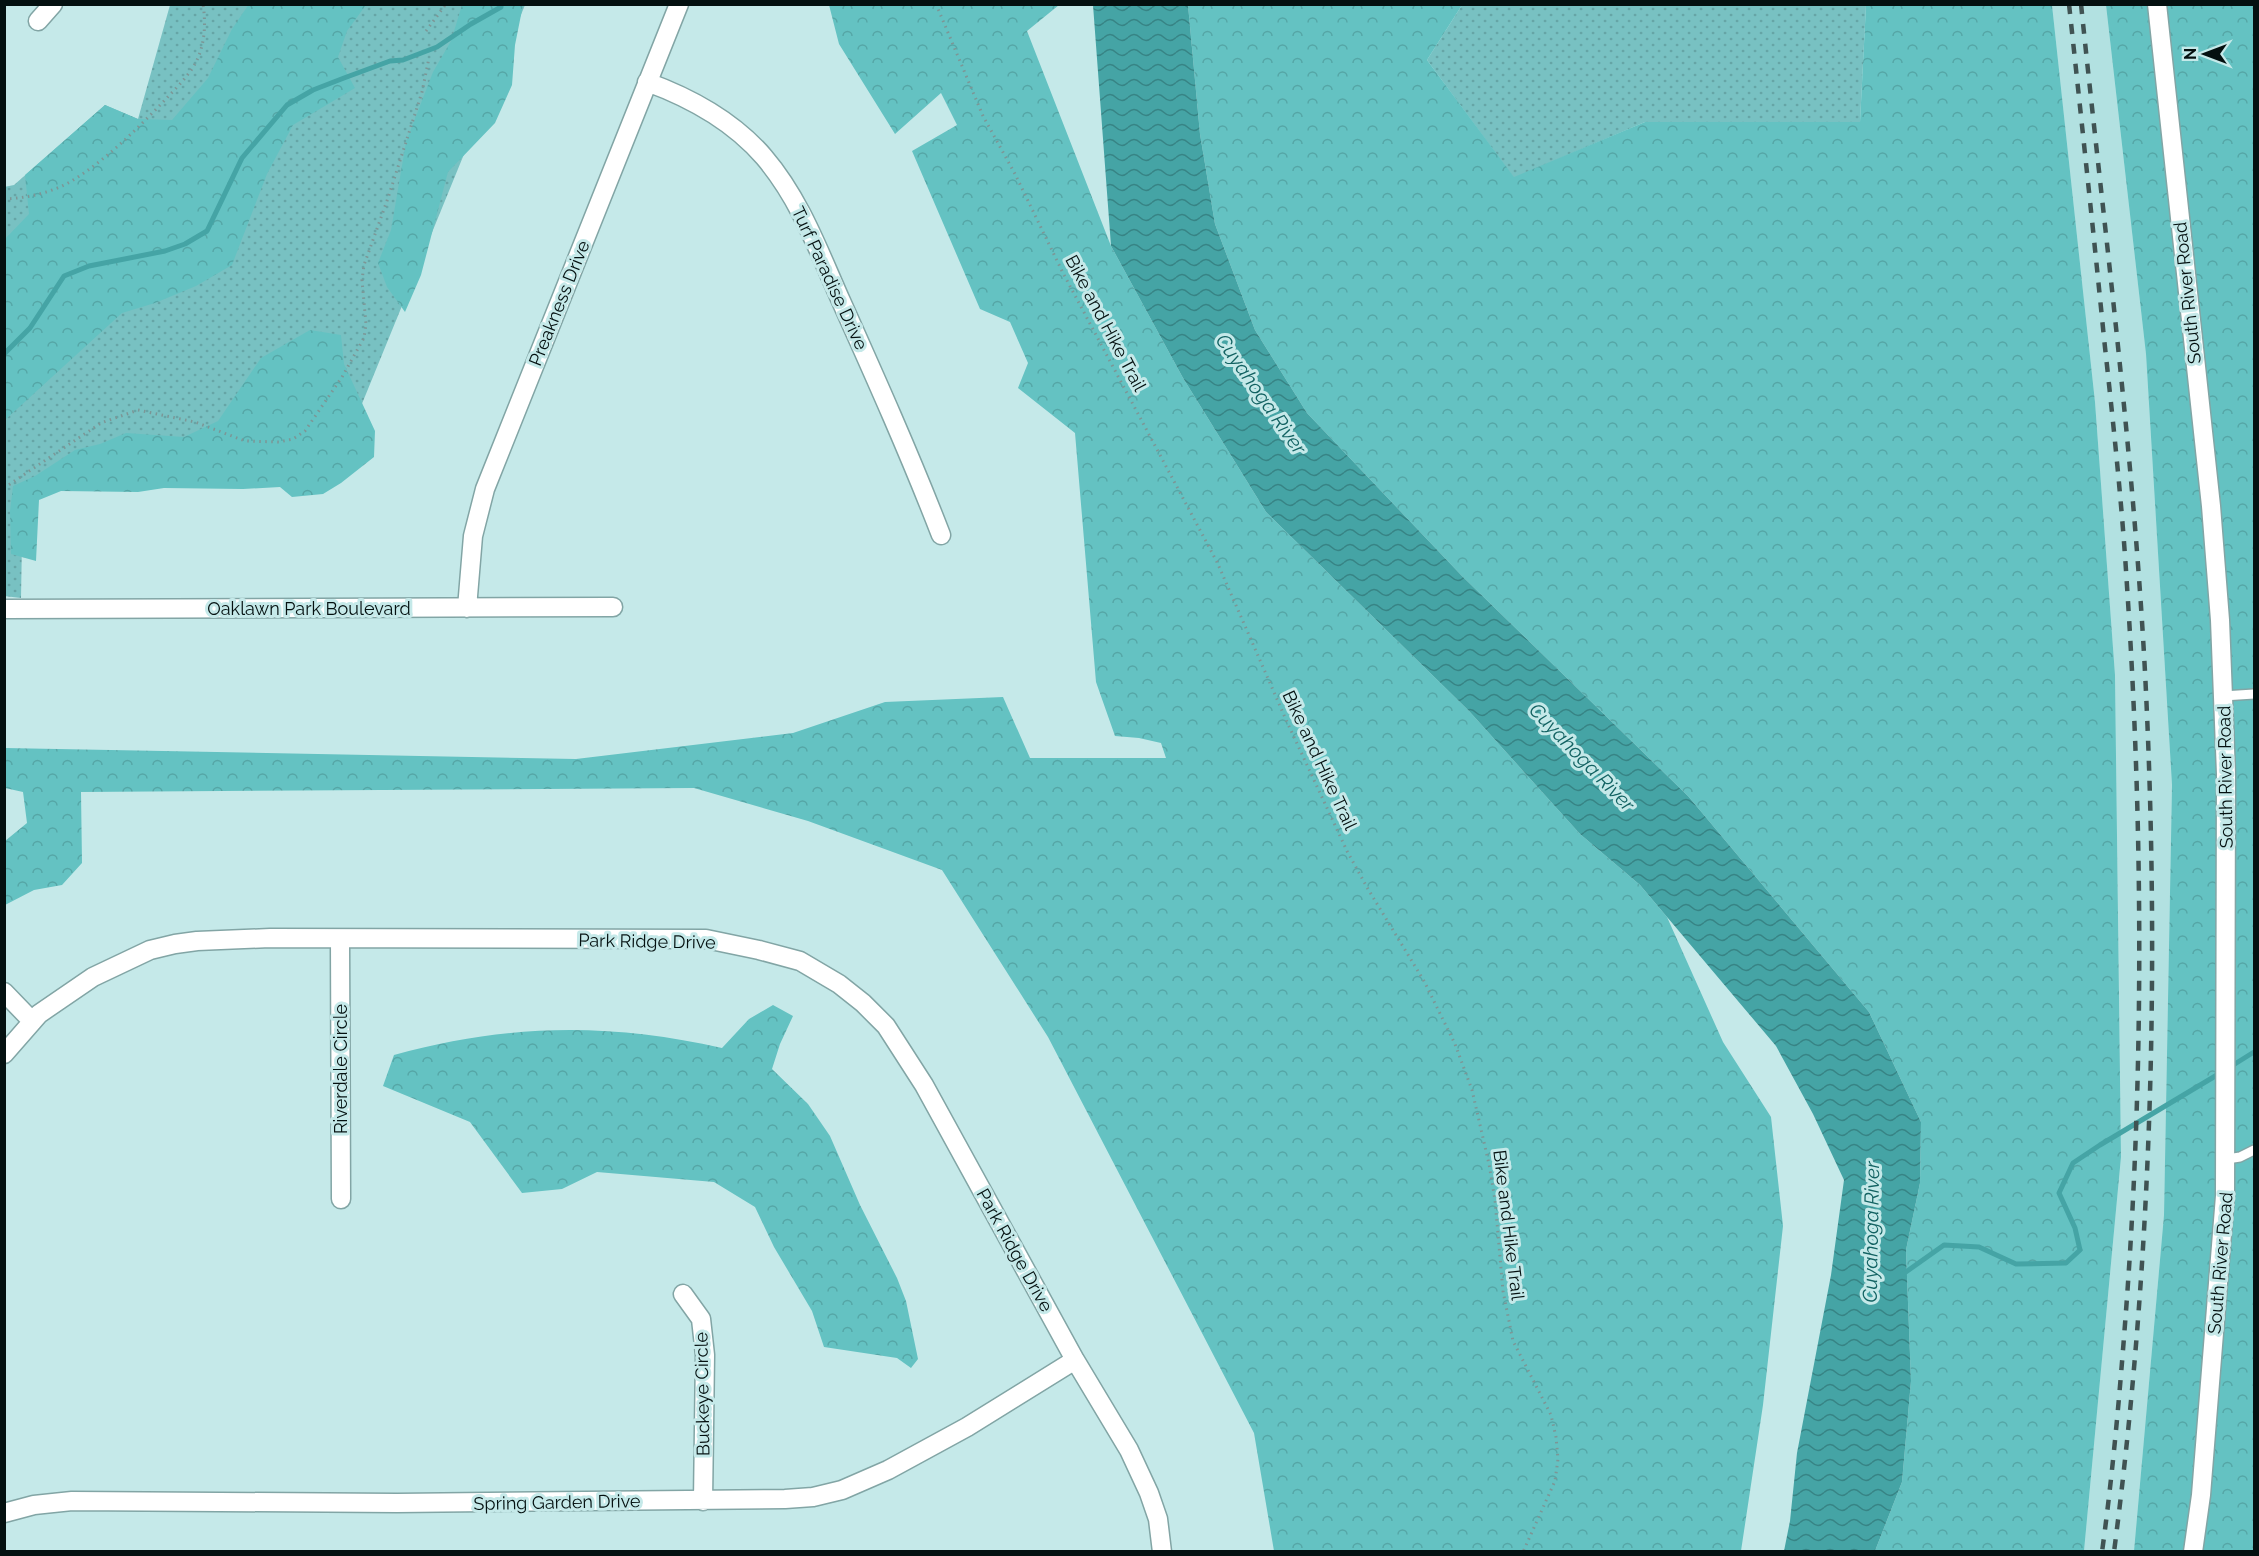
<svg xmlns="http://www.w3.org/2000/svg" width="2259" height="1556" viewBox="0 0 2259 1556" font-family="Raleway,sans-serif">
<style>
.built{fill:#b2e1e1}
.green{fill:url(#green-dots)}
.forest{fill:url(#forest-crowns)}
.water{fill:url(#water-waves)}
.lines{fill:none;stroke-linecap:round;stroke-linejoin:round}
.stream{stroke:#45a4a5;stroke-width:5}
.lane-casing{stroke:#82a5a5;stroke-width:12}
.street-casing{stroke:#82a5a5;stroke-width:21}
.path{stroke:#7c9696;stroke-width:3;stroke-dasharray:1.5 4.5;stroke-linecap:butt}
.lane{stroke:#fff;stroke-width:9}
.street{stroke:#fff;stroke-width:18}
.rail{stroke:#405353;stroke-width:4.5;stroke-dasharray:10 10;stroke-linecap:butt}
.labels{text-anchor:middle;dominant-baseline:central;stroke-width:6;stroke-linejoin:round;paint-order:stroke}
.street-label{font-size:18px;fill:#041010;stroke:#c5e9e9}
.water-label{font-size:20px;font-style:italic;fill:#126262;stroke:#c5e9e9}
</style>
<defs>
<pattern id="green-dots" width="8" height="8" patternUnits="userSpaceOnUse" patternTransform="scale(1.5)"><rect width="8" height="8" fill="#78c1c2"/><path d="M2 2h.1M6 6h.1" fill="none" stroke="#66a5a6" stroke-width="1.8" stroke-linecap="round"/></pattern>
<pattern id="forest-crowns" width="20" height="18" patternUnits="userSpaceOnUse" patternTransform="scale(1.5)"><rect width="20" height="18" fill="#64c2c2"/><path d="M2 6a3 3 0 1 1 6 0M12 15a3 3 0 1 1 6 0" fill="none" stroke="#55a6a6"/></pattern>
<pattern id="water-waves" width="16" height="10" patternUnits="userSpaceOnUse" patternTransform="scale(1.5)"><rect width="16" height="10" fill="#45a4a5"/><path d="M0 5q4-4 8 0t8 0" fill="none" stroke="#378485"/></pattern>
</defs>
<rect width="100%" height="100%" fill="#c5e9e9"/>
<path class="built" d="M2052 5H2106L2146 354 2172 785 2164 1215 2134 1551H2084L2121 1157 2115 675 2095 402Z"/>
<path class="green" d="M170 5H525L330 482 23 485 21 598 4 596V187L14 185 105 105 138 119Z
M1462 5H1866L1860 122H1645L1514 178 1427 60Z"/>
<path class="forest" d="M249 4 366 5 347 31 338 57 355 88 293 125 267 174 232 265 196 286 155 303 122 313 5 420V239L29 214 25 175 105 105 138 119 172 120 208 78 232 29Z
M462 5H523L515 45 512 85 495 123 448 172 421 275 405 312 387 287 378 263 391 230 406 142 433 72 451 41Z
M829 5H1059L1027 31 1111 246 1183 378 1266 512 1469 711 1580 834 1640 885 1667 917 1723 1042 1771 1117 1783 1226 1763 1405 1741 1551H1274L1254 1433 1048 1037 942 870 808 821 694 788 81 792 82 863 62 885 34 890 5 905V841L27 823 23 792 5 788V748L576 759 793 733 885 702 1003 697 1030 758H1166L1161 743 1139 738 1115 736 1096 682 1075 433 1018 388 1028 363 1010 322 980 309 912 151 957 125 941 93 895 134 839 44Z
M1188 5H1462L1427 60 1514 177 1645 122H1860L1866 5H2052L2095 402 2115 675 2121 1157 2084 1551H1875L1902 1482 1911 1381 1906 1250 1920 1183 1921 1122 1869 1012 1688 796 1462 576 1307 413 1255 330 1215 224 1200 134Z
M2106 5H2254V1551H2134L2164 1215 2172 785 2146 354Z
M310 330 341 335 344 364 375 431 374 457 341 483 323 494 292 497 280 487 243 489 164 488 138 492 61 491 39 500 36 561 11 554 10 511 13 486 35 476 75 450 100 444 126 433 184 437 218 421 261 358Z
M773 1005 793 1016 780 1044 772 1069 808 1104 830 1136 860 1205 897 1278 906 1301 918 1359 911 1368 897 1358 824 1347 812 1311 774 1247 755 1207 714 1182 597 1172 562 1189 522 1193 470 1122 383 1086 394 1055C506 1024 608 1022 722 1048L749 1019Z"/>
<path class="water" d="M1093 5H1188L1200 134 1215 224 1255 330 1307 413 1462 576 1688 796 1869 1012 1921 1122 1920 1183 1906 1250 1911 1381 1902 1482 1875 1551H1784L1790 1521 1797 1453 1831 1275 1844 1180 1813 1114 1776 1046 1640 885 1580 834 1469 711 1266 512 1183 378 1111 246Z"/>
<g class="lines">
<path class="stream" d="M4 354 30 328 64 276 89 266 165 251 185 244 207 231 242 158 287 105 313 90 344 78 390 61 403 60 437 47 471 24 501 7V4
M2230 1067 2254 1052
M1903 1274 1944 1245 1979 1247 2016 1264 2066 1263 2080 1250 2075 1228 2059 1193 2073 1163 2100 1145 2222 1072"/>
<defs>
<path id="lane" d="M2223 696 2254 694
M2227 1159 2240 1157 2254 1150"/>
<path id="street" d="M2157 4 2211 506 2220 620 2226 774 2225 1196 2201 1495 2193 1552
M38 21 53 4
M647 82C691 98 733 121 764 157 800 199 819 252 841 301 876 379 910 455 941 535
M467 608 473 536 485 489 679 4
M4 609 613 607
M340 939 341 1199
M4 992 32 1021
M4 1054 39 1014 93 977 150 950 175 944 197 941 270 938 706 939 759 950 800 961 839 984 863 1003 886 1026 924 1085 1075 1360 1129 1450 1149 1493 1158 1519 1162 1552
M683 1294 701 1319 705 1355 703 1501
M4 1513 34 1505 72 1501 397 1503 785 1499 813 1497 842 1490 888 1470 967 1427 1075 1360"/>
</defs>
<use href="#lane" class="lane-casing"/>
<use href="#street" class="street-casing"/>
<path class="path" d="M936 4 983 116 1015 174 1063 273 1217 562 1287 722 1347 851 1368 889 1424 981 1455 1044 1472 1090 1489 1164 1495 1200 1503 1291 1513 1341 1551 1415 1556 1437 1558 1459 1555 1481 1523 1552
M426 31 446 4
M4 199C27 198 50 193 70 182 105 161 136 130 164 101 175 89 188 77 196 62 205 44 206 24 203 4
M4 488 101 423 138 410 195 422 245 441 279 442 293 439 305 431 342 377 364 338 366 324 362 280 364 265 388 198 422 92 429 58"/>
<use href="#lane" class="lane"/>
<use href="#street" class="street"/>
<path class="rail" d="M2069 4C2081 116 2093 227 2104 338 2113 421 2122 503 2127 586 2143 828 2144 1070 2126 1311 2120 1391 2113 1472 2102 1552
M2081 4C2104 227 2133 449 2145 672 2160 965 2152 1260 2114 1552"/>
</g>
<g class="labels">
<g class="street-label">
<text transform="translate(830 278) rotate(65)">Turf Paradise Drive</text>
<text transform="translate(2187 293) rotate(-96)">South River Road</text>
<text transform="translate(559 303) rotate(-68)">Preakness Drive</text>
<text transform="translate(1106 323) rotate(62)">Bike and Hike Trail</text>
<text x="309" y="608">Oaklawn Park Boulevard</text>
<text transform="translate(1320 760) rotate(65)">Bike and Hike Trail</text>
<text transform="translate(2225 777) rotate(-91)">South River Road</text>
<text transform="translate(647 941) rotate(1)">Park Ridge Drive</text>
<text transform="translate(340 1069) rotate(-90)">Riverdale Circle</text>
<text transform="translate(1509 1225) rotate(83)">Bike and Hike Trail</text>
<text transform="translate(1015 1250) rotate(61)">Park Ridge Drive</text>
<text transform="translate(2220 1263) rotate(-85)">South River Road</text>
<text transform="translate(702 1394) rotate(-91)">Buckeye Circle</text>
<text transform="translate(557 1502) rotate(-1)">Spring Garden Drive</text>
</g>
<g class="water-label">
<text transform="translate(1261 394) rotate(55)">Cuyahoga River</text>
<text transform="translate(1582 757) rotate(46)">Cuyahoga River</text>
<text transform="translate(1871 1232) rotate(-89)">Cuyahoga River</text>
</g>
</g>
<rect width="2259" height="1556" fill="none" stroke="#041010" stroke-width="12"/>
<g transform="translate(2205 54) rotate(270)" stroke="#c5e9e9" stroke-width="4.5" paint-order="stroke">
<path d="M0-4.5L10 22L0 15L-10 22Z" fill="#041010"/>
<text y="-9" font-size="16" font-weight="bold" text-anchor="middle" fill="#041010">N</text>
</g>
</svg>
